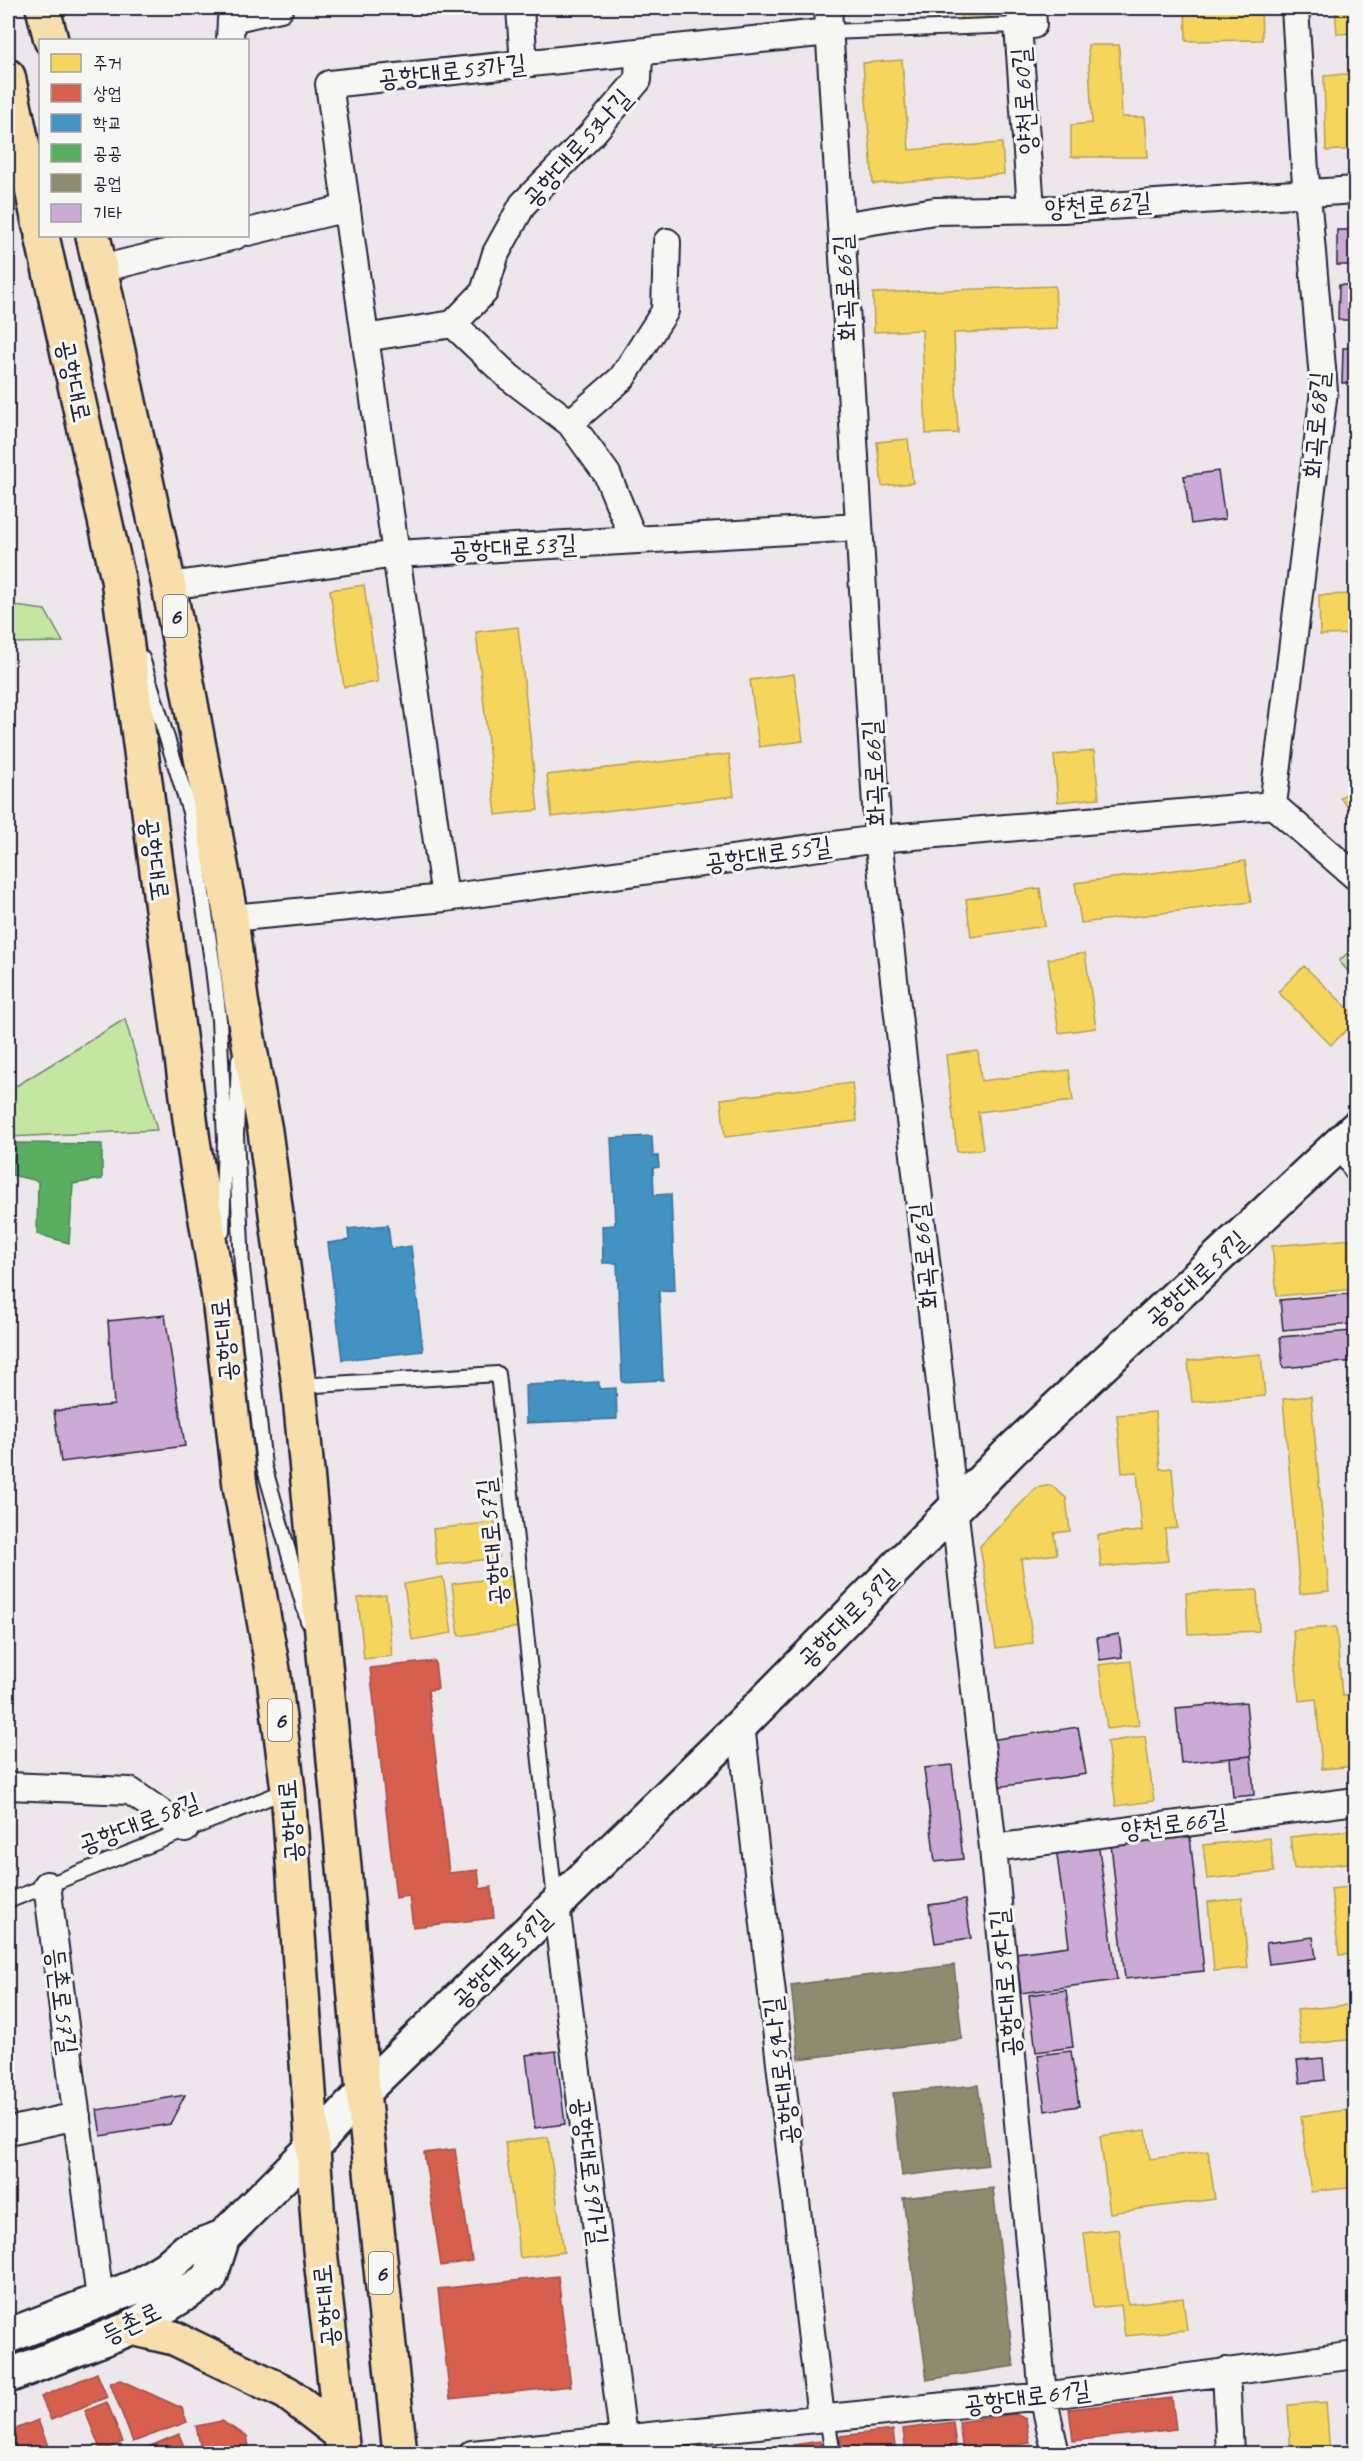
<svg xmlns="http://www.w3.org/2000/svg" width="1363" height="2461" viewBox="0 0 1363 2461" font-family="Caveat,'Poor Story',sans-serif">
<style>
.green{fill:#c3e6a0;stroke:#72846e;stroke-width:1.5}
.homes{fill:#f6d55c;stroke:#b69f52;stroke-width:1.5}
.shops{fill:#d6604d;stroke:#a04d48;stroke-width:1.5}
.schools{fill:#4393c3;stroke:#39719a;stroke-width:1.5}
.public{fill:#5aae61;stroke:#498456;stroke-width:1.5}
.industry{fill:#8c8c6e;stroke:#6c6c5f;stroke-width:1.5}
.building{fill:#cbaad5;stroke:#22223b;stroke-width:1.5}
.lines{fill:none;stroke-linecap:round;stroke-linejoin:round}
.service-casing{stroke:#22223b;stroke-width:18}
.minor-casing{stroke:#22223b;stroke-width:30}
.secondary-casing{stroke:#22223b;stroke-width:38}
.primary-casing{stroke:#22223b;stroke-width:38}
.service{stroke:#f6f6f2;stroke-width:14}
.minor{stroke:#f6f6f2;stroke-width:26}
.secondary{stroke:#f6f6f2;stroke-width:33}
.primary{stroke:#f8deab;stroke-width:33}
.labels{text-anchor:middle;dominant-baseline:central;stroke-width:6;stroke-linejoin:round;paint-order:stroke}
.shield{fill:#f6f6f2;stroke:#626272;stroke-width:1.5}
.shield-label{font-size:24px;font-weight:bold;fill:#22223b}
.street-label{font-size:26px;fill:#22223b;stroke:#f6f6f2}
</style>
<rect width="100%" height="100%" fill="#ede7ec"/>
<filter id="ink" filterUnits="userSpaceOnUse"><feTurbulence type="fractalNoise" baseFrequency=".0167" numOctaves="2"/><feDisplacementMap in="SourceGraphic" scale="12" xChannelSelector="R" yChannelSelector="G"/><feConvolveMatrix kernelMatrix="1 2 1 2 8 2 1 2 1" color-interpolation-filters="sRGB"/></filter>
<g filter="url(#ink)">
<path class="green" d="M8 605 45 610 63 642 8 643Z
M1355 946V979L1339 961Z
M125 1019 157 1130 8 1137V1091Z"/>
<path class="homes" d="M960 8H988L989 21 961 23Z
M1185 8H1261L1262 40 1186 41Z
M1335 8H1356V33L1337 34Z
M1088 45H1119L1122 117H1145L1148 157H1071V125L1092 123Z
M902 60 909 150 1002 143 1004 174 873 184 863 63Z
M1354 73 1356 149 1326 151 1324 76Z
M1055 286 1057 329 954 333 958 433 926 434 922 330 874 332 873 293Z
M908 439 913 483 882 486 877 442Z
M364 585 378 682 344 687 330 590Z
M1356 594V634L1320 635 1319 595Z
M518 627 538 810 496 815 476 632Z
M794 674 803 741 759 747 750 680Z
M1094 751 1099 798 1058 802 1054 755Z
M729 754 734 796 552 817 547 775Z
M1356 757V777L1347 764Z
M1356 787V816L1340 798Z
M1245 861 1251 902 1081 923 1075 883Z
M1040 888 1045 926 971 937 966 899Z
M1085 953 1096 1028 1059 1033 1048 959Z
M1304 966 1356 1016V1021L1331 1045 1278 992Z
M978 1051 981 1081 1069 1070 1073 1101 978 1112 983 1149 957 1152 946 1055Z
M852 1083 857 1121 725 1137 721 1099Z
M1352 1239 1356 1289 1277 1296 1272 1246Z
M1261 1354 1265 1396 1192 1402 1188 1361Z
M1311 1396 1329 1591 1300 1594 1283 1399Z
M1155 1412 1160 1469 1172 1468 1177 1528 1165 1529 1168 1561 1101 1567 1098 1535 1142 1531 1137 1472 1122 1473 1117 1415Z
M1051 1485 1066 1498 1070 1531 1054 1533 1057 1554 1021 1559 1033 1643 996 1648 980 1546 1036 1488Z
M495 1522 499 1558 437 1565 433 1529Z
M513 1576 520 1627 459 1636 452 1584Z
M443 1577 452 1633 412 1640 404 1584Z
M1257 1590 1259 1631 1188 1634 1186 1593Z
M386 1595 392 1656 364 1659 358 1598Z
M1336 1627 1342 1696 1356 1695V1766L1322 1769 1316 1699 1299 1701 1293 1630Z
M1131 1661 1139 1725 1107 1729 1099 1665Z
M1145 1736 1154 1801 1116 1806 1107 1742Z
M1356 1830V1862L1294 1869 1290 1837Z
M1270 1838 1274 1872 1207 1879 1203 1845Z
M1356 1886V1954L1339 1955 1331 1889Z
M1242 1898 1248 1968 1214 1971 1208 1902Z
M1356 2004V2039L1301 2045 1297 2010Z
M1347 2110 1351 2139H1356V2187L1311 2192 1301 2116Z
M1146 2130 1150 2159 1208 2151 1215 2199 1110 2213 1100 2136Z
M548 2137 564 2252 520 2258 505 2143Z
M1119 2229 1128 2304 1183 2298 1187 2330 1125 2336 1121 2305 1093 2308 1084 2233Z
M1326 2402 1330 2454H1291L1288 2405Z
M1171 2446 1172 2454H1135V2449Z"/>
<path class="shops" d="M435 1661 438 1689 428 1690 449 1873 478 1870 480 1889 491 1887 494 1918 413 1927 409 1896 396 1898 370 1668Z
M455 2149 472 2261 441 2266 424 2153Z
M558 2276 571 2386 450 2399 438 2289Z
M97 2373 107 2397 51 2420 41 2397Z
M120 2380 182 2408 187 2422 133 2442 110 2383Z
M1172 2398 1176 2429 1073 2441 1069 2409Z
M107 2402 123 2442 101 2451 85 2411Z
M1015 2414 1026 2419 1030 2443 963 2453 959 2422Z
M38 2420 51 2454H8V2432Z
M221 2421 247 2436 250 2452 202 2454 196 2426Z
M953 2422 957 2454H906L903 2429Z
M893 2430 896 2454H842L840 2436Z
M179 2434 187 2454H136V2452Z
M820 2441 822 2454H794L793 2445Z
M786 2445 787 2454H745V2452Z"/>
<path class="schools" d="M652 1136 653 1156H658L659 1167 653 1168 654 1195 671 1194 675 1290 659 1291 663 1380 622 1382 617 1263H603L602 1226 615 1225 611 1138Z
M388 1225 391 1249 411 1246 423 1351 342 1360 328 1243 349 1240 348 1229Z
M599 1382V1389L616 1388 617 1419 526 1423 525 1385Z"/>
<path class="public" d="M16 1143 102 1144V1179L73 1184 69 1243 37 1234 38 1181 11 1175Z"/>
<path class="industry" d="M954 1965 962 2039 799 2059 791 1985Z
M978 2085 988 2165 902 2176 893 2093Z
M993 2188 1014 2366 927 2380 903 2198Z"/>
<path class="building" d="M1337 230H1356V265H1337Z
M1339 285H1356V320H1338Z
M1343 348H1356V383H1342Z
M1218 471 1225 519 1191 524 1184 476Z
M1348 1294 1351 1324 1283 1330 1280 1300Z
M165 1315 185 1446 61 1462 54 1411 114 1405 108 1321Z
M1352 1331 1355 1361 1283 1368 1280 1337Z
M1119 1634 1122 1657 1100 1660 1097 1638Z
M1246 1702 1251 1756 1181 1763 1176 1708Z
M1078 1727 1086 1774 997 1787 990 1740Z
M1251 1756 1254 1795 1233 1797 1230 1758Z
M952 1765 963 1859 935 1862 924 1768Z
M1190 1836 1204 1971 1125 1979 1111 1844Z
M1098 1842 1117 1980 1021 1993 1016 1953 1069 1946 1056 1848Z
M965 1900 971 1938 935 1943 929 1905Z
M1313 1937 1316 1958 1269 1964 1266 1943Z
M1066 1990 1073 2047 1036 2052 1029 1995Z
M556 2051 565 2124 535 2128 526 2055Z
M1071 2051 1079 2106 1045 2111 1038 2055Z
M1323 2058 1325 2080 1300 2083 1297 2060Z
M185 2095 170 2124 101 2136 97 2110Z"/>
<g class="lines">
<defs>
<path id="service" d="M829 32 1018 25
M142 658 190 812 213 968 219 1020 225 1139 222 1232
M239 1059 236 1135 242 1267 264 1466 308 1621
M1335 1147 1356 1178
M299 1386 498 1374 555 1900
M8 1901 288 1790
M827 2418 833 2454"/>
<path id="minor" d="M520 8 524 64
M828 8 878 839 993 1848 1043 2396 1056 2454
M230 40 231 19 280 8
M1031 209 1018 25H1033L1032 8
M841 226 935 211 1063 209 1356 190
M248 232 347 208
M100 269 235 236
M365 338 453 324
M570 423 622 378 665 311 667 242
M634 540 607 474 570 423 509 377 453 324 484 292 496 253 523 204 590 136 638 80 639 52
M169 586 396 554 859 527
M1273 805 1324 391 1305 171 1295 8
M1273 805 1356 877
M445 898 329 84 829 32
M231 918 445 898 878 839 1273 805
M741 1725 821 2418
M8 1786 130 1791 185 1829
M993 1848 1356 1801
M47 1885 100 2299
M556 1905 625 2453
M8 2131 77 2116
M1226 2371 1230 2454
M472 2454 1043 2396 1356 2355"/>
<path id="secondary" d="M8 2336 135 2287 166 2268 187 2250 223 2237 315 2145 363 2092 741 1725 1012 1450 1356 1128
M8 2376 131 2328 210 2278 223 2237"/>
<path id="primary" d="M43 8 51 40
M8 76 40 227
M42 236 118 579 193 1141 219 1298 240 1486 273 1670 288 1790 320 2250 343 2454
M93 236 169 586 231 918 241 1000 265 1131 299 1386 344 1867 363 2092 400 2454
M131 2328 174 2338 287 2393 339 2433"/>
</defs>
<use href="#service" class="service-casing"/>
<use href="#minor" class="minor-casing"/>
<use href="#secondary" class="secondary-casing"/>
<use href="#primary" class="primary-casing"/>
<use href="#service" class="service"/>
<use href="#minor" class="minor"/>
<use href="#secondary" class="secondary"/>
<use href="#primary" class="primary"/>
</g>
</g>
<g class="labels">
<g class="shield">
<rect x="163" y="595" width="24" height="42" rx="4.5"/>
<rect x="268" y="1699" width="24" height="42" rx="4.5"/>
<rect x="369" y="2252" width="24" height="42" rx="4.5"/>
</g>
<g class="shield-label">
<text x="175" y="616">6</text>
<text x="280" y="1720">6</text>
<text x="381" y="2273">6</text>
</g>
<g class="street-label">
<text transform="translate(452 71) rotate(-6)">공항대로53가길</text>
<text transform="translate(1024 101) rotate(-94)">양천로60길</text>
<text transform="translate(577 148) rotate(-48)">공항대로53나길</text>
<text transform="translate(1098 205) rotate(-4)">양천로62길</text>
<text transform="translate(845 288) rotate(-93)">화곡로66길</text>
<text transform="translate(74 381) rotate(78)">공항대로</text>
<text transform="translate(1316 425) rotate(-86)">화곡로68길</text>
<text transform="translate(513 547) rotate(-3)">공항대로53길</text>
<text transform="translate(874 773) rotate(-93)">화곡로66길</text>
<text transform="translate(768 854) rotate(-8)">공항대로55길</text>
<text transform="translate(155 859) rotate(82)">공항대로</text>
<text transform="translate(924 1256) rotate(-96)">화곡로66길</text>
<text transform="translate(1196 1279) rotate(-43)">공항대로59길</text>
<text transform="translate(224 1340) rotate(-96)">공항대로</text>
<text transform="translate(492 1542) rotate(-96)">공항대로57길</text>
<text transform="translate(847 1618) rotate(-45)">공항대로59길</text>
<text transform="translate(290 1821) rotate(-95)">공항대로</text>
<text transform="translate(139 1823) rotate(-21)">공항대로58길</text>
<text transform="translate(1174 1824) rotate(-7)">양천로66길</text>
<text transform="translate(501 1959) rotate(-45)">공항대로59길</text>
<text transform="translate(1005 1983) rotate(-95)">공항대로59다길</text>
<text transform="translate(62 2001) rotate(83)">등촌로57길</text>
<text transform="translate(781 2071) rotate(-97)">공항대로59나길</text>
<text transform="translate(590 2171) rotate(83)">공항대로59가길</text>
<text transform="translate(326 2306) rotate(-96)">공항대로</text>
<text transform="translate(131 2323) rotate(-26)">등촌로</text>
<text transform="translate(1027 2397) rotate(-7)">공항대로61길</text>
</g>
</g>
<rect width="1363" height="2461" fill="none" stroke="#f6f6f2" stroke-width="30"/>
<rect x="15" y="15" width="1333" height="2431" fill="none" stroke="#22223b" stroke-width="2" filter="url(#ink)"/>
<rect x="39" y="39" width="210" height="198" fill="#f6f6f2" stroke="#a1a1a9" stroke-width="1.5"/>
<rect x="51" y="54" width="30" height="18" fill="#f6d55c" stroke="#a1a1a9" stroke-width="1.5"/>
<text x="93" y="69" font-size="18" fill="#22223b">주거</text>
<rect x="51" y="84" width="30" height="18" fill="#d6604d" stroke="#a1a1a9" stroke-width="1.5"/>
<text x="93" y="99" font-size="18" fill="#22223b">상업</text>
<rect x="51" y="114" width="30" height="18" fill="#4393c3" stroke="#a1a1a9" stroke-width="1.5"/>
<text x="93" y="129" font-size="18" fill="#22223b">학교</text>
<rect x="51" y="144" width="30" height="18" fill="#5aae61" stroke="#a1a1a9" stroke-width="1.5"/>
<text x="93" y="159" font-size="18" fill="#22223b">공공</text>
<rect x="51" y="174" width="30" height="18" fill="#8c8c6e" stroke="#a1a1a9" stroke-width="1.5"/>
<text x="93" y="189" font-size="18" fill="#22223b">공업</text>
<rect x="51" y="204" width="30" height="18" fill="#cbaad5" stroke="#a1a1a9" stroke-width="1.5"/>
<text x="93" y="219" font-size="18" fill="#22223b">기타</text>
</svg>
